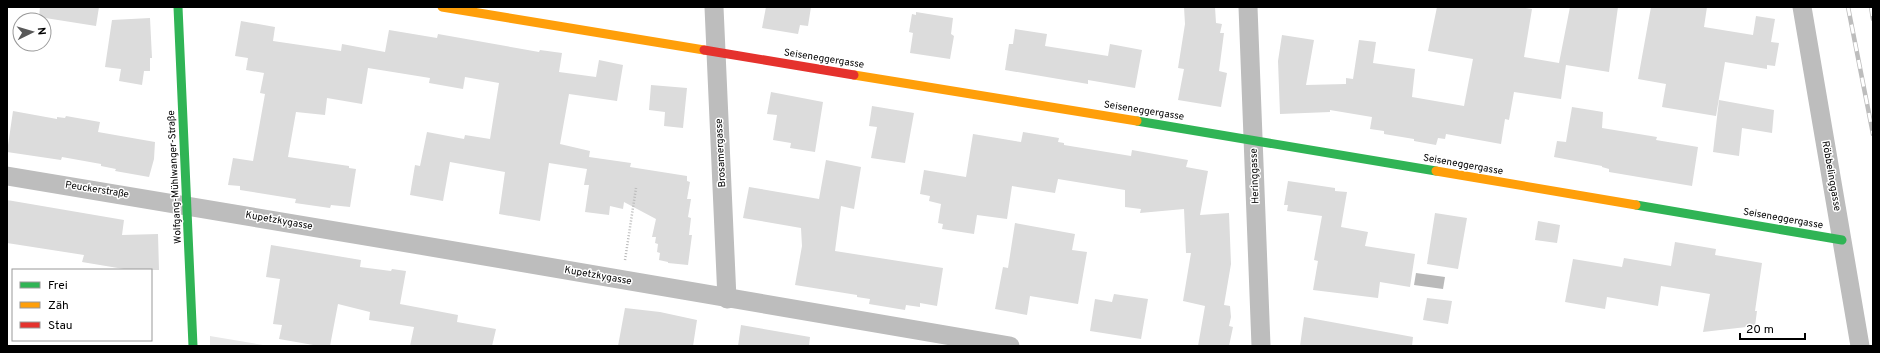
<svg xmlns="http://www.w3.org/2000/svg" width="1880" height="353" viewBox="0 0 1880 353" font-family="Overpass,sans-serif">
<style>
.green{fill:#e8e8e8}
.water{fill:#bababa}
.building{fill:#dcdcdc}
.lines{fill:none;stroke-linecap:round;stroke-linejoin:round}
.path{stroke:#b8b8b8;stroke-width:2.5;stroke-dasharray:1 2;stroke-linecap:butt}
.street{stroke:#bdbdbd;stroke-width:19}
.fast{stroke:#30b455;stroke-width:9}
.slow{stroke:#ff9f0a;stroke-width:9}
.jam{stroke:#e5322d;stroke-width:9}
.rail-casing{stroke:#bdbdbd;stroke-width:4.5}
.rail{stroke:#fff;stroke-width:3;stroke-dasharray:9;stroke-linecap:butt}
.labels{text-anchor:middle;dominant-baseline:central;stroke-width:3;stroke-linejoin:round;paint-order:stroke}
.street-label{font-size:10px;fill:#000;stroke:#fff}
</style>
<rect width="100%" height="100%" fill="#fff"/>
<path class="green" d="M210 336 269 346H210Z"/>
<path class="water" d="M1416 273 1445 277 1443 289 1414 285Z"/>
<path class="building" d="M40 7H99L96 26 39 17Z
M766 7H811L808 26 800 25 798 34 762 28Z
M1184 7H1215L1216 23 1222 24 1220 33H1224L1219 71 1227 73 1221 107 1178 100 1184 69 1178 68 1185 24Z
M1437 7H1518L1532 9 1524 57 1559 63 1570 7H1618L1609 72 1566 65 1561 99 1514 92 1509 120 1505 119 1501 144 1446 134 1445 139 1438 138 1436 145 1414 141V139L1384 134V131L1370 129 1372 117 1330 110V112L1280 114 1278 61 1282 35 1314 40 1306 85 1346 84V78L1353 79 1359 40 1376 42 1373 63 1415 69 1412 97 1464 106 1473 59 1428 51Z
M1651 7H1707L1704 27 1753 35 1756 16 1775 19 1771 42 1779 43 1775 66 1767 65V69L1725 62 1716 116 1662 107 1666 84 1638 79Z
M916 12 953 18 951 34 954 36 950 59 910 53 913 33 909 32 912 14 916 15Z
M150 18 152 58H150V71H144L142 85 119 81 121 69 105 67 112 20Z
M241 21 275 27 273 41 341 51 342 44 385 52 389 30 437 38 438 34 539 52 540 50 562 53 559 72 596 77 599 60 623 65 617 101 569 94 560 144 590 151 589 157 631 163 630 167 687 176V181L690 182 687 199H691L688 217 691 218 689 235H692L688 265 668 263V262L659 260 660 253 657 252 658 244 655 243 656 237H652L656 219 624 202 623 209 610 206 609 215 585 212 589 185H584L587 169 549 163 540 221 499 214 505 172 450 162 443 201 410 195 415 165 420 166 427 132 464 139 465 135 490 139 499 83 465 77 463 89 429 83 430 78 368 68 362 104 327 98 325 115 296 112 288 157 349 166V168L356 169 350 207 331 205 330 208 295 203 296 199 240 190V186L228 185 233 158 253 161 265 94 260 93 264 73 246 70 248 58 235 56Z
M1015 29 1047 34 1045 46 1108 56 1110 44 1142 50 1135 88 1088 80V84L1005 70 1009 44H1013Z
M651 85 687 88 683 128 664 126 665 112 649 110Z
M771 92 823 102 815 152 790 148 791 143 773 140 777 115 767 114Z
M1719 100 1774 110 1772 133 1742 128 1739 156 1713 152Z
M872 106 914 113 905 163 871 158 877 127 869 126Z
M1572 107 1603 112 1602 128 1657 137 1656 140 1698 147 1692 186 1609 172V169L1602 167V166L1554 157 1557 141 1566 142Z
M13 111 57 119V117L65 118 66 116 100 122 98 132 155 142 154 159 149 177 115 171 116 169 101 166V164L62 157 61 160 7 152Z
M1023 132 1059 138 1058 142 1064 143V145L1131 156 1132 150 1188 160 1186 167 1208 171 1200 215 1229 213 1231 264 1224 305 1230 306 1231 317 1229 326 1233 327 1229 346H1198L1205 306 1183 301 1191 253H1186L1184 209 1140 213 1141 209 1125 207V190L1058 179 1055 193 1012 186 1007 219 977 215 974 234 942 229 943 224 938 223 941 204 929 201 930 196 920 194 924 170 966 177 973 134 1021 142Z
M826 160 861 167 854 209 841 206 835 251 943 268 937 306 920 303V307L906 305 905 310 869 304 870 299 857 297V295L795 285 802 246 801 228 743 218 749 187 819 199Z
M1288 181 1335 188V191L1347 192 1341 227 1368 232 1365 246 1415 254 1410 287 1380 282 1378 298 1313 290 1318 261 1314 260 1322 216 1287 211 1288 205H1284Z
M7 200 124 220 122 235 158 234 159 270H130L82 262 84 255 7 243Z
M1435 213 1467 218 1458 269 1427 264Z
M1538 221 1560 225 1557 243 1535 240Z
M1015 223 1075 234 1072 250 1087 252 1078 304 1030 296 1027 315 995 309 1003 267 1008 268Z
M1675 242 1716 249 1715 255 1762 263 1755 311H1757L1755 326 1703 332 1710 294 1661 286 1658 306 1607 297 1605 309 1565 302 1573 259 1622 267 1624 258 1671 266Z
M271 245 361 260 360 267 391 271 392 269 406 271 400 304 458 315 457 322 496 329 492 346H410L414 327 369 320 370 312 338 304 330 346H319L279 339 282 325 273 324 280 279 266 277Z
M1114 294 1148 299 1141 339 1090 331 1095 299 1112 302Z
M1427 298 1452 301 1448 324 1423 320Z
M625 308 660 312 697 320 693 346H618Z
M1304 317 1413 337 1412 346H1300Z
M741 325 810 337 809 346H738Z"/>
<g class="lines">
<path class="path" d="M625 260 636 188"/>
<path class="street" d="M714 7 727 299
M1248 7 1261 346
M1802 7 1860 346
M7 176C342 230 675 290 1010 346"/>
<path class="fast" d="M178 7 193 346
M1137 121 1436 171
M1636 205 1842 240"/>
<path class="slow" d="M442 7 704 50
M854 75 1137 121
M1436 171 1636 205"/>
<path class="jam" d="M704 50 854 75"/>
<defs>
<path id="rail" d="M1848 7 1873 134
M1871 7 1873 19"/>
</defs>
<use href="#rail" class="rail-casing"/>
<use href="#rail" class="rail"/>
</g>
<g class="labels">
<g class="street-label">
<text transform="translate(824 59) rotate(9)">Seiseneggergasse</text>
<text transform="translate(1144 111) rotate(9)">Seiseneggergasse</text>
<text transform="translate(721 153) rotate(-93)">Brosamergasse</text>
<text transform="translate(1463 165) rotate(10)">Seiseneggergasse</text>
<text transform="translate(1255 176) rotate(-92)">Heringgasse</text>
<text transform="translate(1831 176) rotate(80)">Röbbelinggasse</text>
<text transform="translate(175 177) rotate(-93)">Wolfgang-Mühlwanger-Straße</text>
<text transform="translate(97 190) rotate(9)">Peuckerstraße</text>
<text transform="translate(1783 219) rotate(10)">Seiseneggergasse</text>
<text transform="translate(279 221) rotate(10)">Kupetzkygasse</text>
<text transform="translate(598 276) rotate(10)">Kupetzkygasse</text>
</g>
</g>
<rect width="1880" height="353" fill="none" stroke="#000000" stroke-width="16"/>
<rect x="12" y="269" width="140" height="72" fill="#ffffff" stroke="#999999"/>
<rect x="20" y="282" width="20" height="6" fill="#30b455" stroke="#999999"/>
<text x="48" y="289" font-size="12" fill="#000000">Frei</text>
<rect x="20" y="302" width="20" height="6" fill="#ff9f0a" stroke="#999999"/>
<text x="48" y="309" font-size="12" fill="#000000">Zäh</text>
<rect x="20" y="322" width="20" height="6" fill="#e5322d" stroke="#999999"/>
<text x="48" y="329" font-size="12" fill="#000000">Stau</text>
<g transform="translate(32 32) rotate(85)"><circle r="19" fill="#ffffff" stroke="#999999"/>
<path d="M0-3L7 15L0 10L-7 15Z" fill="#595959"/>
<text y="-6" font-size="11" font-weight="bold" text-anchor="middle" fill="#000000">N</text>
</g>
<path d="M1740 333v6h65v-6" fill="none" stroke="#000000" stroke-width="2"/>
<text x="1746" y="333" font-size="12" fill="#000000" stroke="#ffffff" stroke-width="3" paint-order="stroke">20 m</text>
</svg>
